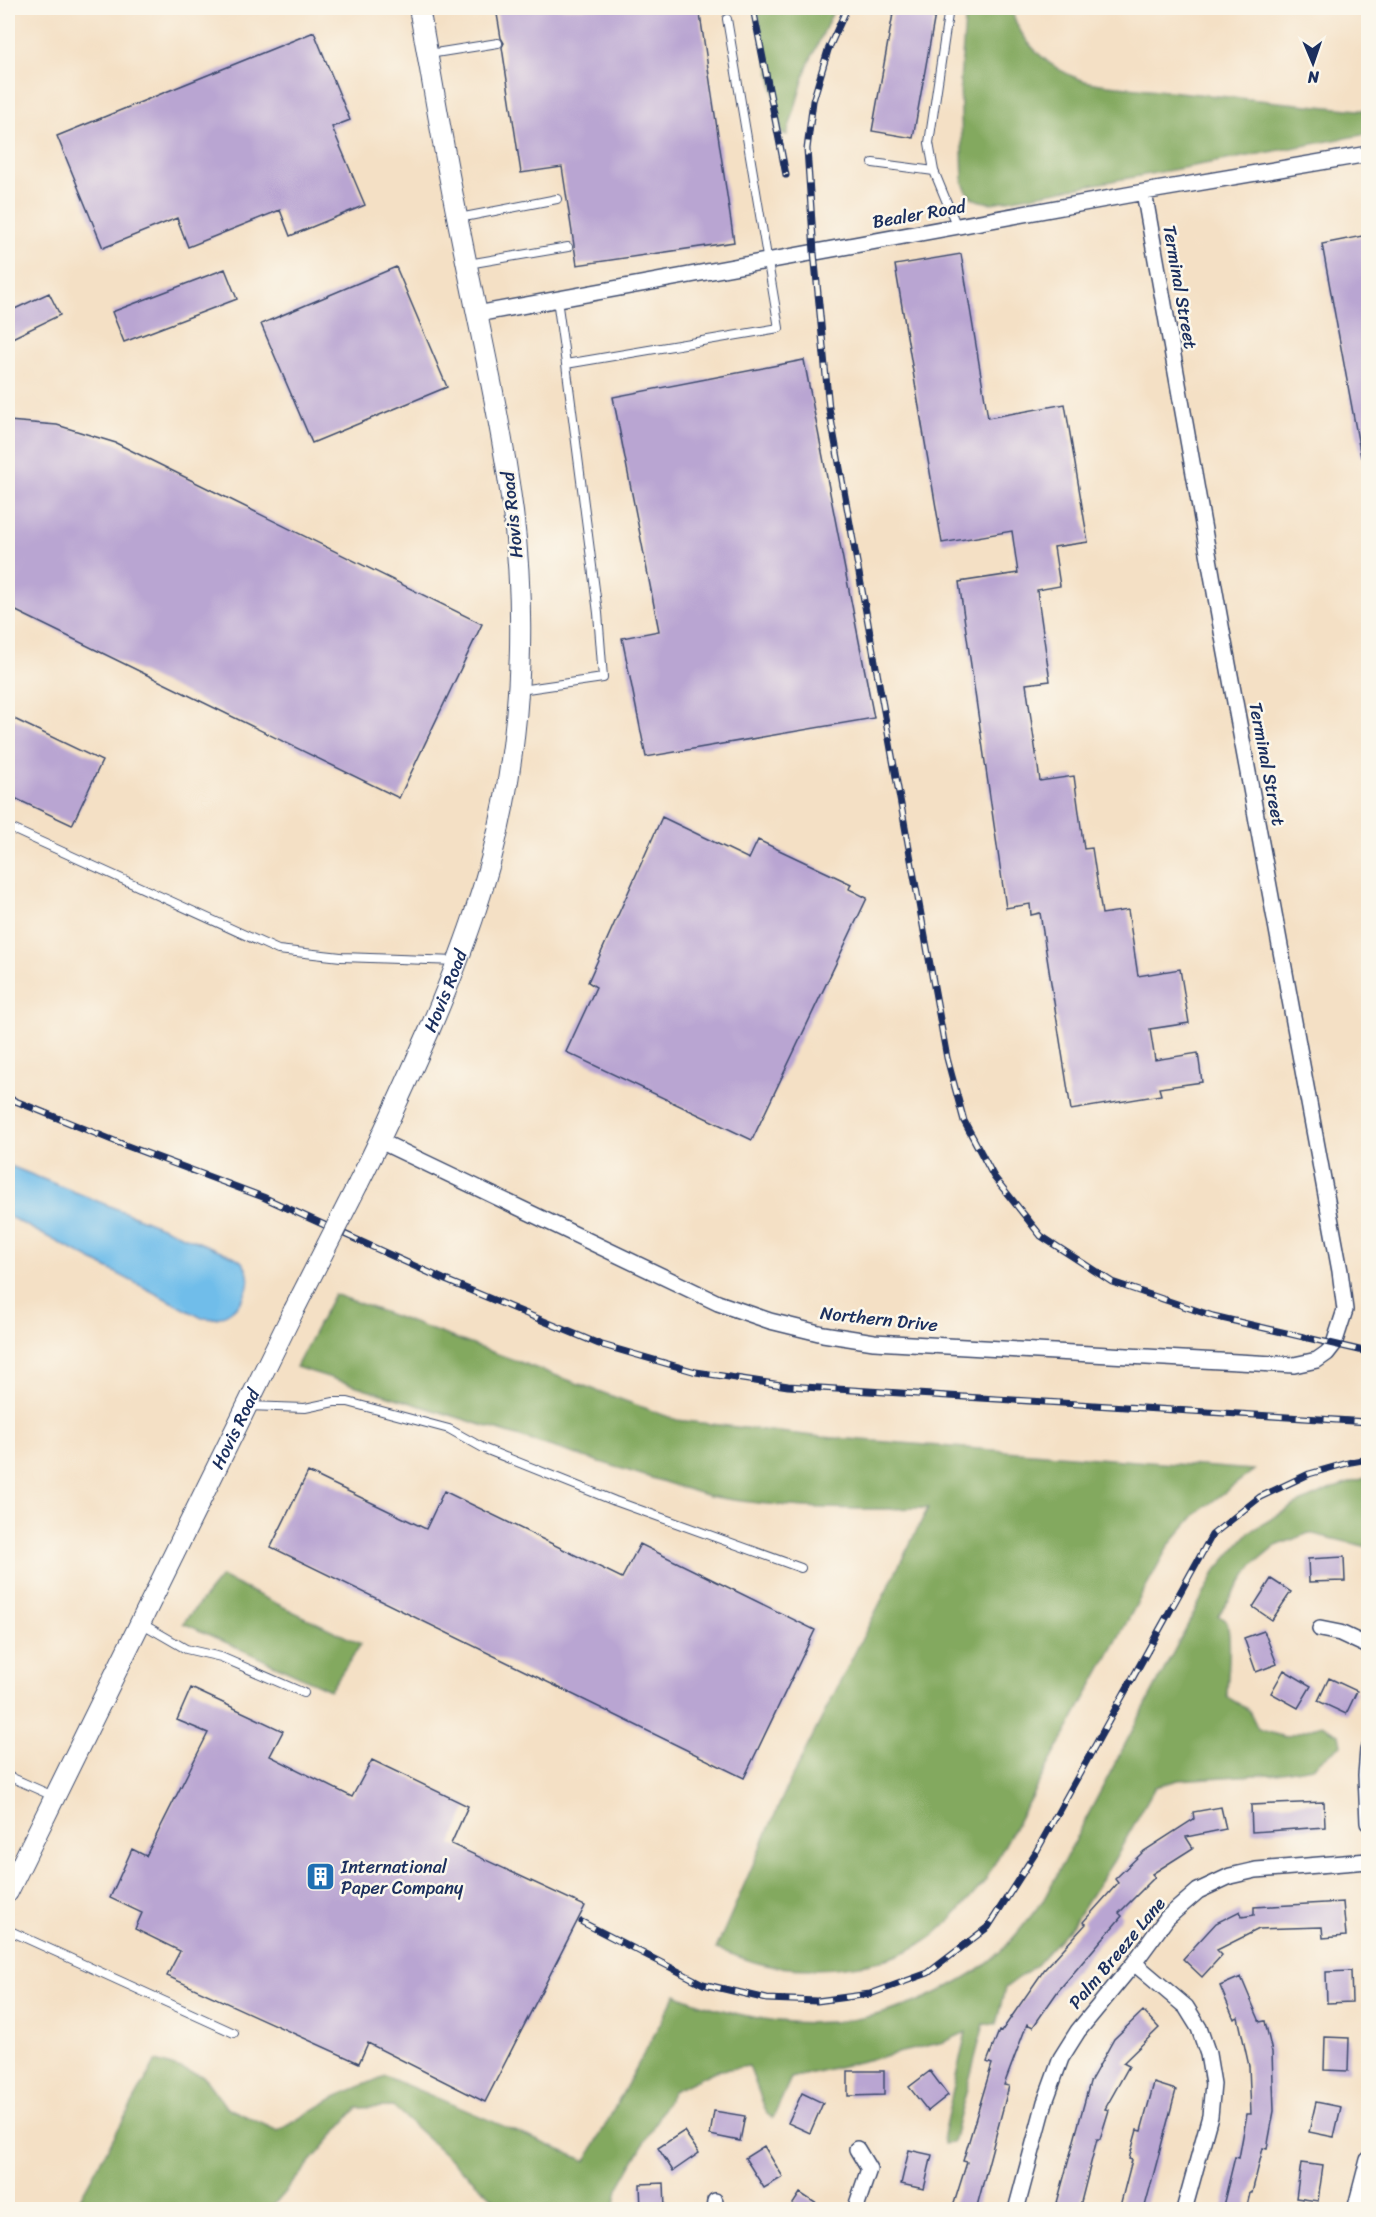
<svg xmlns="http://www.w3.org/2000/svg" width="1376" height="2217" viewBox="0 0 1376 2217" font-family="Sriracha,sans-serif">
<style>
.forest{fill:#83a95f;stroke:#4f6c5e;stroke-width:1.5}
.water{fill:#70bdea;stroke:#4676a4;stroke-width:1.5}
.building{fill:#b9a5d2}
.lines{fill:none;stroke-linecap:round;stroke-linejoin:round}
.service-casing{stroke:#3c4a6d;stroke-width:10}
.minor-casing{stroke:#3c4a6d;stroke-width:18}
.tertiary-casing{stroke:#3c4a6d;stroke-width:22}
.service{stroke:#fff;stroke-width:8}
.minor{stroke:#fff;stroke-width:15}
.tertiary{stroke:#fff;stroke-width:20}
.rail-casing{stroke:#1b2f5e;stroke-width:7}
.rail{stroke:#fbf7ec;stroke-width:4.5;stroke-dasharray:14;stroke-linecap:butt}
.tertiary-bridge-casing{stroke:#3c4a6d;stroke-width:22;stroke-linecap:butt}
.tertiary-bridge{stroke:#fff;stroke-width:20}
.labels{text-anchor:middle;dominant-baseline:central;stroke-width:5;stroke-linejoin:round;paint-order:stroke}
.street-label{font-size:18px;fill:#1b2f5e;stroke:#fbf7ec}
.poi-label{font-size:18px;fill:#1b2f5e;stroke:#fbf7ec;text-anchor:start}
</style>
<rect width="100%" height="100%" fill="#fbf7ec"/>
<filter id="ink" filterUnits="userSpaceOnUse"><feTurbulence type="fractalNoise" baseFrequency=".0167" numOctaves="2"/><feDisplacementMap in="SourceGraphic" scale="12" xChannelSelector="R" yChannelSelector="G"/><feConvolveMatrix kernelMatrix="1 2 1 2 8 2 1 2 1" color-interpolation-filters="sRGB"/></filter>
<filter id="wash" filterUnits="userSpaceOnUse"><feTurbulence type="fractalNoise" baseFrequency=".008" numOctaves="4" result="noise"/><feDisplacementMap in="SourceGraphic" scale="24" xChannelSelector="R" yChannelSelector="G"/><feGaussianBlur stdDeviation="1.35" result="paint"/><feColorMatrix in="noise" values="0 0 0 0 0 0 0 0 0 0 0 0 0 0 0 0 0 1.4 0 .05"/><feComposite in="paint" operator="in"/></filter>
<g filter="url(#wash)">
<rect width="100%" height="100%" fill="#f4e0c5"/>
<path class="forest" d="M757 8H835L807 67 787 135 782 134Z
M966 8H1011C1020 43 1050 70 1085 81 1096 84 1107 85 1118 86L1368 111V134L992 203C975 201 968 199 963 182L960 81Z
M334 1294 677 1420 822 1437 1254 1470 1197 1513 1169 1545 985 1881C967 1902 947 1927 924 1942 882 1968 825 1972 778 1967 757 1965 736 1955 716 1949L787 1787 928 1508C911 1508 894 1509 877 1509 821 1509 765 1506 709 1496L296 1367Z
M1365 1478H1368V1547L1309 1533 1276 1546 1253 1565 1218 1616 1226 1620C1233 1639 1227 1675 1227 1697L1249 1710 1258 1729 1285 1737 1322 1725 1339 1734 1341 1745 1313 1767 1271 1774 1178 1780 1155 1787 1114 1860 1072 1925 1036 1965 1005 1988 996 2025 984 2024 953 2142 944 2144 943 2135 966 2032 944 2042 791 2078 773 2118 767 2114 749 2066 715 2071 673 2091 618 2189 614 2209H505L393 2107 357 2108 270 2209H74L156 2061 203 2076 226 2107 278 2131 335 2097 385 2076 586 2161 676 1994C691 2002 707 2006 723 2010 814 2036 896 2022 976 1971 1004 1953 1024 1925 1044 1899L1217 1569 1249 1532 1295 1505 1331 1489Z
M221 1577 361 1644 330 1690 183 1623Z"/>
<path class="water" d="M8 1165 233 1256C237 1258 242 1261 244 1265 258 1286 237 1314 216 1318 212 1319 206 1318 202 1318L8 1216Z"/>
<g id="blocks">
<path class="building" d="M496 8H699L734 242 577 265 562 167 521 173 502 47 504 43 501 38Z
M894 8 936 9 913 138 872 131Z
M314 32 350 120 332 127 365 205 290 236 280 210 188 247 177 218 103 248 57 136Z
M1368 235V456L1361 457 1322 244Z
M961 254 988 418 1065 404 1088 542 1054 547 1060 586 1037 590 1050 681 1026 684 1040 781 1074 776 1084 849 1092 848 1102 914 1128 910 1138 976 1180 969 1189 1023 1150 1029 1155 1060 1198 1053 1202 1082 1159 1088 1161 1095 1071 1110 1040 913 1031 915 1030 904 1006 908 959 582 1018 573 1012 531 942 543 895 265Z
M396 267 447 387 312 443 261 324Z
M225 269 237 299 124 342 112 312Z
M49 293 60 315 8 340V312Z
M804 360 874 718 646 757 622 638 659 631 613 397Z
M8 421 57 425 116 443 482 624 399 798 8 607Z
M8 716 102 761 72 825 8 795Z
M662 817 749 859 758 840 851 884 849 889 867 898 752 1140 566 1052 596 987 588 982Z
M308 1472 426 1529 444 1491 622 1578 640 1544 815 1630 744 1778 271 1547Z
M1344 1557 1345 1581 1309 1582 1308 1559Z
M1271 1579 1291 1592 1272 1620 1253 1607Z
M1264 1631 1277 1664 1256 1672 1244 1638Z
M1284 1670 1311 1686 1298 1708 1271 1693Z
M1329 1678 1357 1691 1346 1714 1318 1701Z
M191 1688 283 1731 270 1756 352 1797 372 1760 468 1806 451 1844 585 1906 485 2102 368 2043 359 2063 167 1976 180 1951 135 1929 142 1913 110 1898 132 1849 146 1856 208 1733 177 1720Z
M1324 1802 1325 1827 1252 1832 1251 1805Z
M1221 1807 1226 1829 1186 1837 1193 1848 1152 1874 1155 1877 1119 1913 1122 1916 1058 1991 1033 2027 1027 2024 1004 2085 1009 2086 976 2210H952L967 2162 963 2161 992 2064 987 2062 999 2031 1001 2032 1044 1970 1086 1924 1083 1922 1118 1883 1115 1879 1144 1851 1194 1819 1193 1812Z
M1343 1902 1346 1936 1323 1938 1322 1927 1259 1929 1217 1950 1222 1955 1202 1977 1183 1959 1216 1923 1240 1911 1242 1917 1254 1915V1907Z
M1351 1971 1352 2002 1327 2003 1326 1972Z
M1241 1977 1260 2022 1265 2021 1272 2052 1274 2111 1267 2149 1263 2148 1252 2193H1250L1246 2210H1222L1235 2157 1239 2158 1247 2114H1251L1249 2066 1238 2017 1234 2019 1220 1986Z
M1143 2011 1159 2028 1123 2063 1129 2066 1105 2109 1109 2110 1100 2139H1097L1079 2210H1055L1090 2082 1114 2039Z
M1325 2037 1349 2038 1348 2071 1324 2070Z
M848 2071H884V2095L848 2096Z
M930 2071 948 2095 928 2111 909 2087Z
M1154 2083 1176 2090 1144 2210H1119L1132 2160 1129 2159 1137 2130 1141 2131Z
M802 2093 823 2103 810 2133 788 2123Z
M1316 2102 1341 2107 1334 2137 1309 2132Z
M714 2111 745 2116 740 2141 710 2135Z
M684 2131 699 2153 673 2171 658 2148Z
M764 2146 783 2177 764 2188 745 2158Z
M909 2150 932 2155 924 2189 901 2184Z
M1301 2163 1323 2166 1318 2201 1296 2198Z
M664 2183 665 2210H641L640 2184Z
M800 2193 826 2210H789Z"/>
</g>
</g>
<g filter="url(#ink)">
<use href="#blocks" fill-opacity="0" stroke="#3c4a6d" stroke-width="1.5"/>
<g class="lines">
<defs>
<path id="service" d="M429 54 498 43
M873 163 934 171 957 227
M934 171 929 143 949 8
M459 218 557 199
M468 264 568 247
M557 299 566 364 779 328 727 19
M520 690 603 678 598 613 566 364
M8 827 278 950 341 957 457 961
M248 1406 305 1408 334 1402H348L449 1429 485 1449 615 1501 801 1568
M141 1623 186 1649 221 1657 304 1693
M8 1776 53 1796
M8 1930 234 2033"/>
<path id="minor" d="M477 314 1144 192 1368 154
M380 1141 718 1303 770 1321 823 1334 874 1342 1294 1365 1317 1360 1327 1353 1334 1344 1345 1310 1340 1271 1223 637 1144 192
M1320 1629 1340 1633 1368 1646
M1368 1750 1366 1775 1368 1823
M1134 1963 1186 2007 1199 2028 1208 2054 1213 2084 1210 2116 1184 2210
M714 2210 715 2201
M855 2210 869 2169 857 2149
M1016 2210 1045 2102 1061 2058 1078 2031 1134 1963 1167 1918 1198 1891 1230 1876 1256 1870 1368 1861
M1355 2210 1368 2160"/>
<g id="tertiary">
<path id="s1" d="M358 1184C384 1133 407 1081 430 1029 461 956 489 882 504 803 522 709 525 607 513 512 501 419 479 327 461 236 445 160 433 83 419 8"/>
<path id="s2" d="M8 1892 294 1310"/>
</g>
</defs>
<use href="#service" class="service-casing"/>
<use href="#minor" class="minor-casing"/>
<use href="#tertiary" class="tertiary-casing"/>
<use href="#service" class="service"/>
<use href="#minor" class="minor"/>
<use href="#tertiary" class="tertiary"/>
<defs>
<path id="rail" d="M753 8 786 175
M847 8 828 50 813 101 807 149 814 252 829 408 947 1058 964 1121 994 1177 1041 1236 1112 1282 1213 1316 1368 1352
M8 1098 122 1144 263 1197 443 1279 599 1344 696 1372 788 1386 1368 1422
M582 1922 703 1984 767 1999 817 2001 870 1994 928 1973 988 1927 1036 1852 1212 1535 1260 1497 1309 1474 1351 1462 1368 1459"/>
</defs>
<use href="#rail" class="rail-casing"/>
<use href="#rail" class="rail"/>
<defs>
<path id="tertiary-bridge" d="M294 1310 358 1184"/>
</defs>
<use href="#tertiary-bridge" class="tertiary-bridge-casing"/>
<use href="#tertiary-bridge" class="tertiary-bridge"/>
</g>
</g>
<defs>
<symbol id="building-square" viewBox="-11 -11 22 22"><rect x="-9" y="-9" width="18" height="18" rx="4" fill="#1f6fb2" stroke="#fbf7ec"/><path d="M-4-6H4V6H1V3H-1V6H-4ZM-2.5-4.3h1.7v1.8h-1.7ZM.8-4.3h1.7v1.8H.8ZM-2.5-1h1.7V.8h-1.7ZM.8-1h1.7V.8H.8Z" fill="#fff"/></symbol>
</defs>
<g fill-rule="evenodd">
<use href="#building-square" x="304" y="1860" width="33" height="33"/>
</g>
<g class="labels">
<g class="street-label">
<text transform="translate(919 214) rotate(-10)">Bealer Road</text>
<text transform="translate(1180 287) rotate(80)">Terminal Street</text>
<text transform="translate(512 515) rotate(-96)">Hovis Road</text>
<text transform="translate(1267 764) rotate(79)">Terminal Street</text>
<text stroke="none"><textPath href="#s1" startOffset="212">Hovis Road</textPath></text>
<text transform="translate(879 1319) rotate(6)">Northern Drive</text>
<text stroke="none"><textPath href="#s2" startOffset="516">Hovis Road</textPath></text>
<text transform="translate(1117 1953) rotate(-50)">Palm Breeze Lane</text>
</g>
<g class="poi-label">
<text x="341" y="1867">International<tspan x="341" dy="21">Paper Company</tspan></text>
</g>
</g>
<rect width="1376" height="2217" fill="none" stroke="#fbf7ec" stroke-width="30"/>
<g transform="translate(1313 63) rotate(178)" stroke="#fbf7ec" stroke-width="4.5" paint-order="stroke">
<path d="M0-4.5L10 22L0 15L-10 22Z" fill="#1b2f5e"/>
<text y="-9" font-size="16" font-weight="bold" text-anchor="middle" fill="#1b2f5e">N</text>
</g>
</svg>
